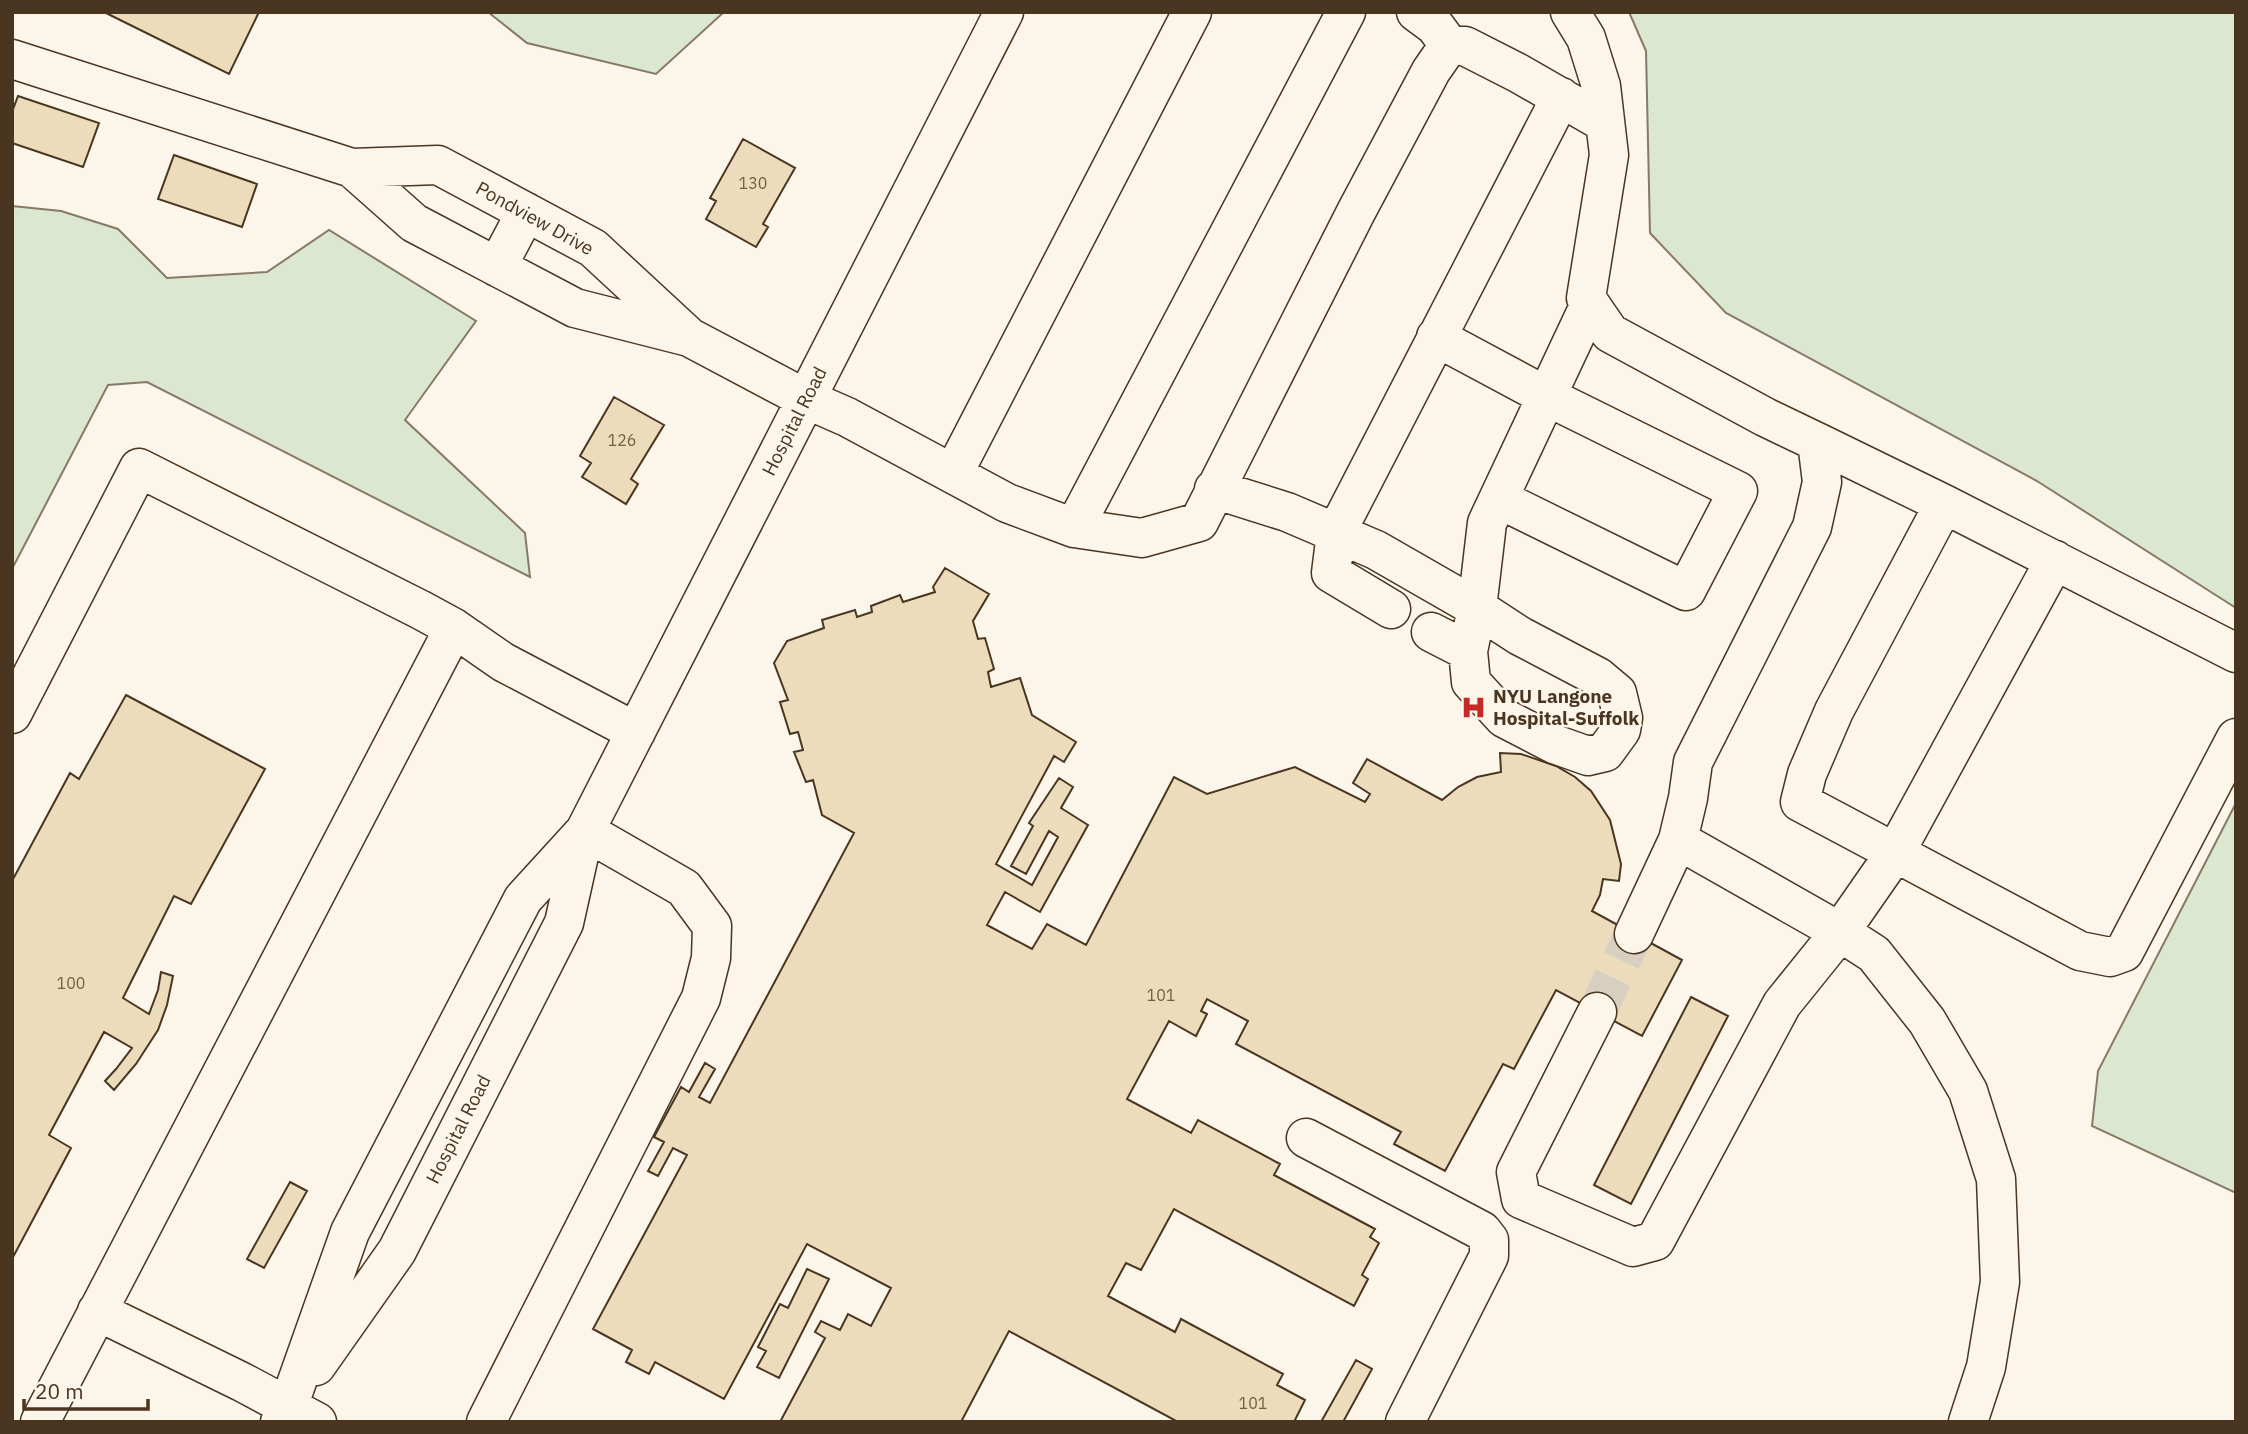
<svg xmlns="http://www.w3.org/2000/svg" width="2248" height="1434" viewBox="0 0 2248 1434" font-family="'IBM Plex Sans',sans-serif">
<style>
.green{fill:#dce7d0;stroke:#887966;stroke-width:2}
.building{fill:#ecdcbc;stroke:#4a3520;stroke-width:2}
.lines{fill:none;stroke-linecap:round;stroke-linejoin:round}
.minor-tunnel{stroke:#d8cfc1;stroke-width:38;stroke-dasharray:38 19;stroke-linecap:butt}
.minor-casing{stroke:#4a3520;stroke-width:41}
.minor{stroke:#fbf6e9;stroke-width:38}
.labels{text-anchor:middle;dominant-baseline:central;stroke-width:5;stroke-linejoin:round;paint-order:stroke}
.number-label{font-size:16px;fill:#725f47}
.street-label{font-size:19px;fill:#4a3520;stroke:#fbf6e9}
.poi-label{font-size:19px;font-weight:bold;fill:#4a3520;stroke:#fbf6e9;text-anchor:start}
</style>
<rect width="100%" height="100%" fill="#fbf6e9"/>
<path class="green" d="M488 12H724L656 74 527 43Z
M1629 12H2236V608L2037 481 1726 313 1650 233 1646 51Z
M12 206 61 211 118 229 167 278 267 272 329 230 476 321 405 420 525 533 530 577 147 382 108 385 12 569Z
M2236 803V1193L2092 1126 2098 1071Z"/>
<path class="building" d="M104 12H259L229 74Z
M18 96 99 123 83 167 12 143V112Z
M743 139 795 168 763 224 768 227 756 247 706 219 716 201 710 198Z
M174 155 257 184 242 227 158 199Z
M614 397 664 425 631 479 638 484 626 504 582 477 591 463 580 456Z
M945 568 989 594 973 621 978 639 985 638 994 669 988 672 991 687 1020 678 1032 715 1076 742 1064 762 1054 756 996 864 1032 885 1058 837 1049 831 1026 874 1011 866 1033 826 1029 823 1059 778 1073 787 1061 808 1088 825 1040 912 1005 892 987 925 1032 949 1047 924 1086 945 1174 777 1207 794 1295 767 1365 802 1370 794 1353 783 1367 759 1442 800 1458 787 1477 777 1501 772 1500 753 1521 754 1556 766 1575 777 1591 791 1610 820 1621 864 1619 881 1603 879 1600 895 1592 911 1682 960 1642 1036 1556 990 1514 1069 1503 1064 1445 1171 1394 1144 1401 1132 1236 1044 1248 1021 1207 999 1201 1011 1207 1014 1196 1036 1169 1021 1127 1099 1191 1133 1198 1120 1280 1164 1274 1175 1375 1229 1370 1237 1379 1243 1362 1275 1368 1279 1354 1306 1174 1209 1141 1270 1126 1263 1108 1296 1175 1332 1181 1319 1283 1374 1277 1385 1305 1400 1294 1422H1178L1009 1331 961 1422H780L825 1338 815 1332 821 1321 840 1330 848 1314 871 1326 891 1288 807 1244 724 1399 655 1362 649 1374 626 1362 632 1350 593 1329 687 1155 673 1148 658 1176 648 1171 664 1142 654 1137 681 1087 689 1092 705 1063 715 1069 699 1097 710 1103 854 833 822 815 813 780 806 782 794 752 803 750 798 732 790 734 780 702 788 700 774 663 787 641 824 628 822 620 855 610 857 617 872 612 871 606 900 595 903 602 935 592 933 587Z
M126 695 265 769 191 904 174 896 123 998 149 1014 158 990 161 972 173 976 167 1005 158 1030 136 1064 114 1090 105 1081 116 1069 132 1048 104 1032 49 1135 71 1148 12 1259V881L70 773 79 779Z
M1691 997 1728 1016 1631 1204 1594 1185Z
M290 1182 307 1191 264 1268 247 1259Z
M807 1269 829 1279 779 1378 757 1367 766 1351 758 1347 780 1304 788 1308Z
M1356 1360 1372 1369 1343 1422H1321Z"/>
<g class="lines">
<path class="minor-tunnel" d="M1597 1012 1634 934"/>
<defs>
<path id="minor" d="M1416 12 1435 26 1449 45
M1570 12 1586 38 1601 86 1609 155 1586 298 1610 333 1765 417 1817 442 1822 482 1812 527 1693 762 1688 798 1678 840 1634 934
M12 59 352 168 438 165 593 248 687 335
M352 168 414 223 575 308 689 337 806 399 847 417 1007 503 1074 528 1142 538 1199 522 1356 212 1431 71 1449 45 1465 46 1518 73 1605 123
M497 267 526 212
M1436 337 1546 396 1738 491 1686 591 1499 499
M1817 442 1944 504 2236 653
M953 474 1192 12
M1214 489 1287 512 1376 550 1477 608 1520 636 1598 677 1617 693 1623 718 1621 730 1605 752 1588 756 1554 744 1504 718 1471 682 1468 651 1477 608 1487 523 1590 304
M1944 504 1834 711 1807 774 1800 802 2080 951 2110 957 2124 952 2236 738
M1074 528 1346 12
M1391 609 1331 573 1336 533 1561 97
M1431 632 1468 651
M12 714 139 468 421 610 454 628 503 662 636 732
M1678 840 1840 932 1874 954 1927 1021 1968 1091 1996 1179 2000 1282 1986 1367 1968 1422
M1597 1012 1516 1172 1521 1199 1633 1247 1655 1241 1782 1004 1840 932 1895 853 2055 560
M1306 1138 1482 1231 1489 1240V1256L1405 1422
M97 1311 242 1382 317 1422
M316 1366 397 1251 564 923 584 833
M40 1422 454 628
M280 1422 288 1407 350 1232 523 899 585 831 1004 12
M486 1422 701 998 711 958 712 926 684 888 585 831"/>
</defs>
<use href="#minor" class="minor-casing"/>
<use href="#minor" class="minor"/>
</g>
<defs>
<symbol id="hospital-bare" viewBox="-9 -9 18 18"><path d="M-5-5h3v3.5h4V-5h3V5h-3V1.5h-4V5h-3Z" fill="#c62828" stroke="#fbf6e9" stroke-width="2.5" paint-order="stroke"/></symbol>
</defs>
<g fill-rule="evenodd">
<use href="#hospital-bare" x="1456" y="690" width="35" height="35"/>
</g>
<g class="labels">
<g class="number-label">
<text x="753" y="183">130</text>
<text x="622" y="440">126</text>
<text x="71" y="983">100</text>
<text x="1161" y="995">101</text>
<text x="1253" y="1403">101</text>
</g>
<g class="street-label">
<text transform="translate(535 218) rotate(29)">Pondview Drive</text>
<text transform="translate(794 421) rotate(-63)">Hospital Road</text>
<text transform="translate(458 1129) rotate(-63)">Hospital Road</text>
</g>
<g class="poi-label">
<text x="1493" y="696">NYU Langone<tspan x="1493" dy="22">Hospital-Suffolk</tspan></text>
</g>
</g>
<rect width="2248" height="1434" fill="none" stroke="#4a3520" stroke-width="28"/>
<path d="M24 1399v10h124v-10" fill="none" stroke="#4a3520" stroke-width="3.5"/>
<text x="35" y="1399" font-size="21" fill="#4a3520" stroke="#fbf6e9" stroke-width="5" paint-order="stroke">20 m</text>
</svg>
